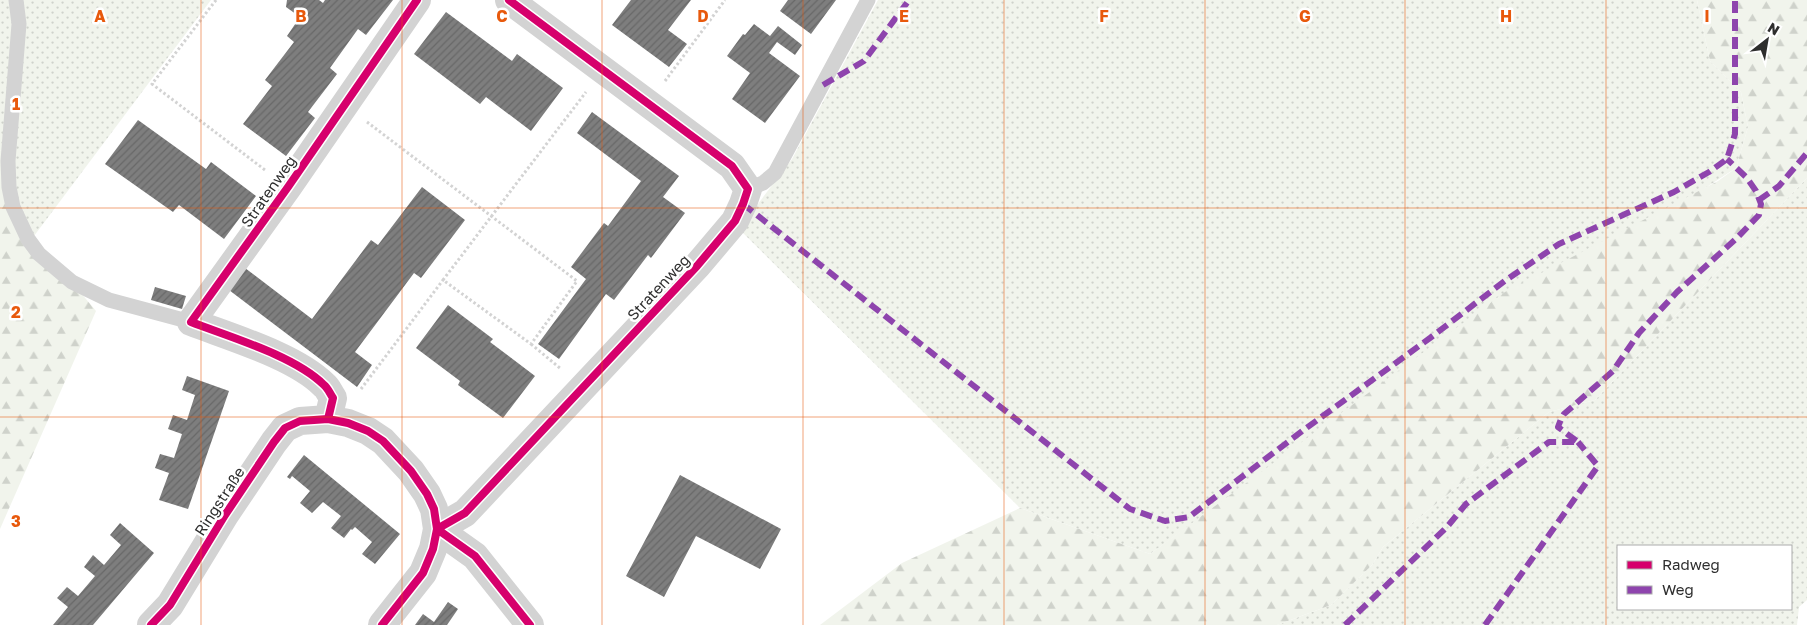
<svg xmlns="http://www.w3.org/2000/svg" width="1807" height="625" viewBox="0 0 1807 625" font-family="'Golos Text',sans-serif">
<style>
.grass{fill:url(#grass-dots);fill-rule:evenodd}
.forest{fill:url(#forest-firs)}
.building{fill:url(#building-hatch)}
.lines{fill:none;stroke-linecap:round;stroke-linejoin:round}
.path{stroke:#d3d3d3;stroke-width:3;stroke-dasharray:2.5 2.5;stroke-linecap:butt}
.lane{stroke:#d3d3d3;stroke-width:15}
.street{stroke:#d3d3d3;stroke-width:28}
.quiet{stroke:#8e44ad;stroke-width:6;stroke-dasharray:12 6;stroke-linecap:butt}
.cycleway-casing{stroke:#fff;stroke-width:11}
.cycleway{stroke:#d6006c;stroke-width:8}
.grid{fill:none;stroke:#e8590c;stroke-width:1;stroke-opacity:0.55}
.labels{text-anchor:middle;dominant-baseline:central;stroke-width:5;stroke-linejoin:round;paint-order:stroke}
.street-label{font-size:15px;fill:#2e2e2e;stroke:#fff}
.grid-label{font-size:16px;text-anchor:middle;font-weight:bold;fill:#e8590c;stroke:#fff;stroke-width:5;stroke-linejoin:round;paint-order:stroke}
</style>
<defs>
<pattern id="grass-dots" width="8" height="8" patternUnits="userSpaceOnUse" patternTransform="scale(1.25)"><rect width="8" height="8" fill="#f1f4ec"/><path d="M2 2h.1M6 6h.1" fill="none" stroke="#cfd2cb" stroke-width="1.8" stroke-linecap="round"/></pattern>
<pattern id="forest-firs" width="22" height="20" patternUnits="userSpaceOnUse" patternTransform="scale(1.25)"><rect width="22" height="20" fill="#f1f4ec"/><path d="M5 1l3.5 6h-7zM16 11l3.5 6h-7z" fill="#cfd2cb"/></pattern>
<pattern id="building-hatch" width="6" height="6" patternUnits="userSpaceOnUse" patternTransform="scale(1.25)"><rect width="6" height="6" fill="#7e7e7e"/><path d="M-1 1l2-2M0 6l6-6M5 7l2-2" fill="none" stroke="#686868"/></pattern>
</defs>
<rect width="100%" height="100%" fill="#fff"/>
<path class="grass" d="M0 0H211L31 240 2 151 0 150Z
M878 0H1697L1710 61 1741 92 1748 127 1736 168 1218 505 1150 554 1020 508 739 229 792 159Z
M1807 178V600L1799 607 1797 625H1277L1331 605 1372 565 1383 547 1549 412 1595 400ZM1618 546H1791V609H1618Z"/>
<path class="forest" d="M1697 0H1807V178L1595 400 1549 412 1383 547 1372 565 1331 605 1277 625H820L902 563 1020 508 1150 554 1505 292 1718 181 1736 168 1748 127 1741 92 1710 61Z
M0 150 2 151 10 208 96 311 0 529Z"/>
<path class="building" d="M287 0H319L323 3 325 0H393L366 35 358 29 330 68 337 74 308 112 315 118 286 156 243 124 272 86 265 80 294 42 287 36 300 17 286 7Z
M631 0H691L668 30 687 44 669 67 612 25Z
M788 0H836L811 34 780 11Z
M446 12 512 61 517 54 563 88 531 131 486 97 480 104 414 54Z
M754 24 770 36 778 26 802 45 795 55 777 42 769 53 800 76 765 123 732 99 750 73 727 56 743 34 745 35Z
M592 112 679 176 663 197 685 213 651 258 648 255 614 300 606 294 559 359 538 344 586 279 571 267 604 223 608 226 641 181 577 133Z
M138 120 206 169 211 162 256 196 224 239 179 205 173 212 105 164Z
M422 187 465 220 421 278 414 273 355 352 372 365 357 387 229 290 245 268 312 319 371 240 378 245Z
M155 287 186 296 182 309 151 300Z
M448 305 493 339 490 342 535 376 503 418 458 385 460 381 416 348Z
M187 376 229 391 188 509 159 500 169 473 155 468 160 454 174 458 182 434 168 429 173 415 187 420 195 395 182 390Z
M304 455 400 534 375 564 362 554 372 542 355 527 352 530 351 529 344 538 331 528 341 516 323 502 312 513 300 503 310 491 292 476 290 479 287 477Z
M680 475 781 529 760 569 696 536 664 597 626 576Z
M120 523 154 553 93 625H53L68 607 57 598 67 587 78 596 95 576 84 567 93 555 104 565 121 545 110 535Z
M448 602 458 609 447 625H415L423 614 434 622Z"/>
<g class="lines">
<path class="path" d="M216 0 152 84 265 170
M665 81 725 0
M367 122 577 281 531 344 443 280 586 92
M531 344 561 369
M361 389 443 280"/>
<path class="lane" d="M16 0 19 24 8 161 9 187 13 207 28 239 39 254 72 282 109 300 191 322
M748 189 763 183 775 173 868 0"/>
<path class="street" d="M328 419 333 398C330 394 328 388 324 385 295 356 230 337 191 322L288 187 417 0
M151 625 170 605 225 515 274 442 285 428 300 421 328 419 348 423 368 431 383 441 411 471 427 494 434 509 437 529 475 556 530 625
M382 625 423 573 433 549 437 529 465 513 697 266 735 221 743 204 748 189 732 166 509 0"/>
<path class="quiet" d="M823 85 864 61 909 0
M1759 200 1779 186 1807 153
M743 204 1130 509 1165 521 1189 517 1305 429 1430 338 1506 280 1559 244 1674 192 1709 172 1727 159 1735 134V0
M1345 625 1447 527 1466 504 1549 442H1578L1558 427 1561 419 1564 414 1613 371 1639 333 1677 292 1737 238 1759 215 1761 204 1756 191 1747 178 1727 159
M1485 625 1598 466 1578 442"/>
<defs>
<path id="cycleway" d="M328 419 333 398C330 394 328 388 324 385 295 356 230 337 191 322L288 187 417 0
M151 625 170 605 225 515 274 442 285 428 300 421 328 419 348 423 368 431 383 441 411 471 427 494 434 509 437 529 475 556 530 625
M382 625 423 573 433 549 437 529 465 513 697 266 735 221 743 204 748 189 732 166 509 0"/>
</defs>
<use href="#cycleway" class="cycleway-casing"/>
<use href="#cycleway" class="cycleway"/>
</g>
<path class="grid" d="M201 0V625M402 0V625M602 0V625M803 0V625M1004 0V625M1205 0V625M1405 0V625M1606 0V625M0 208H1807M0 417H1807"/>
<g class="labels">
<g class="street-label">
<text transform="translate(268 191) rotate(-55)">Stratenweg</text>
<text transform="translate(658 287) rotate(-47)">Stratenweg</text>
<text transform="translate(219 501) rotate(-57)">Ringstraße</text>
</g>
</g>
<g class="grid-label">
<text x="100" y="22">A</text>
<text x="301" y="22">B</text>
<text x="502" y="22">C</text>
<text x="703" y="22">D</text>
<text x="904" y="22">E</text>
<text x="1104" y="22">F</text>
<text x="1305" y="22">G</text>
<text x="1506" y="22">H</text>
<text x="1707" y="22">I</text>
<text x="16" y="110">1</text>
<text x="16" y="318">2</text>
<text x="16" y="527">3</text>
</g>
<rect x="1617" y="545" width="175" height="65" fill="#ffffff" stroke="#ababab"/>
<rect x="1627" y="561" width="25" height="8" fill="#d6006c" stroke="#ababab"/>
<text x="1662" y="570" font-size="15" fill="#2e2e2e">Radweg</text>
<rect x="1627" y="586" width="25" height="8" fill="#8e44ad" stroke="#ababab"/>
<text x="1662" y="595" font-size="15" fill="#2e2e2e">Weg</text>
<g transform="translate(1767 40) rotate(31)" stroke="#ffffff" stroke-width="4" paint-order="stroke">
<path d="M0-4L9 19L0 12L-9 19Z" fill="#2e2e2e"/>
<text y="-8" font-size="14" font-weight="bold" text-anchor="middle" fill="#2e2e2e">N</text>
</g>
</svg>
